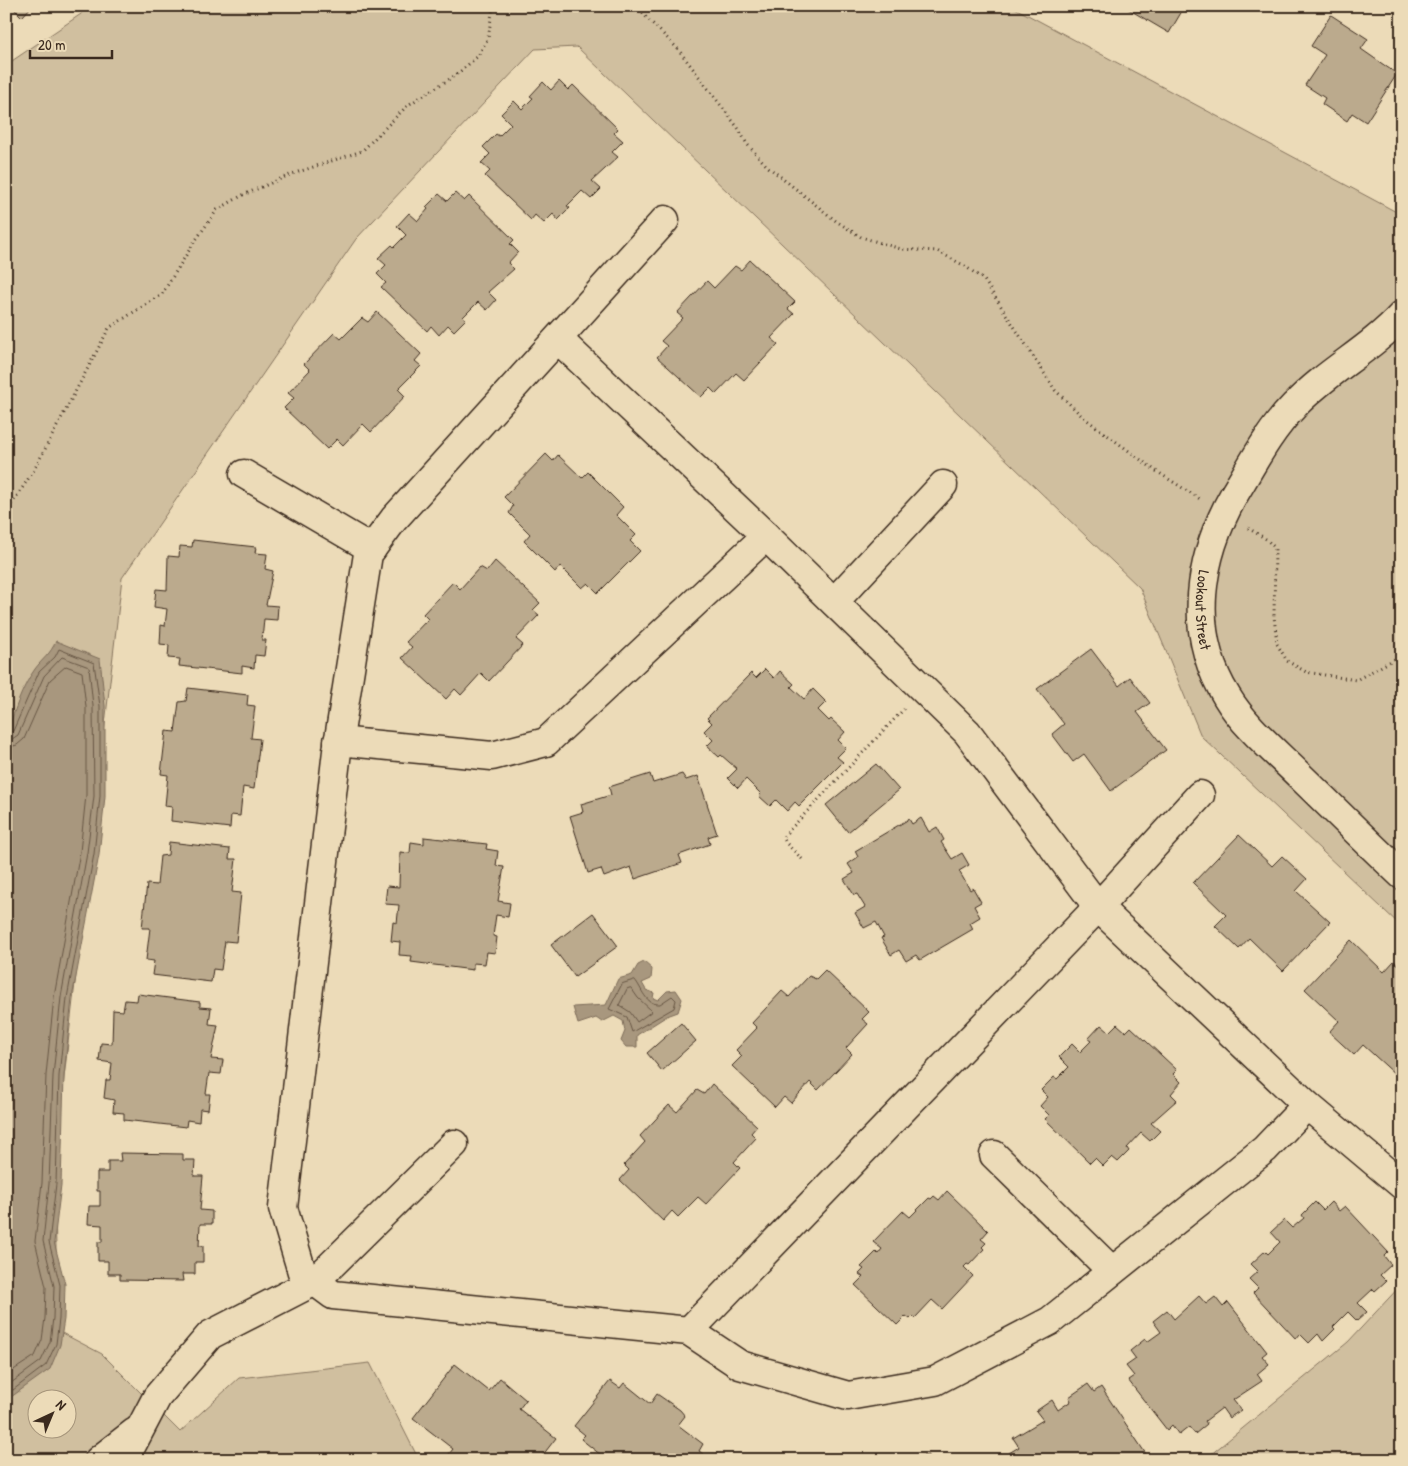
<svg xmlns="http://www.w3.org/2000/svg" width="1408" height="1466" viewBox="0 0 1408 1466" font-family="'Patrick Hand',sans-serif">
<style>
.green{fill:#d0bf9f;stroke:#86745e;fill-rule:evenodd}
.water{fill:#a8977e;stroke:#7c6b58}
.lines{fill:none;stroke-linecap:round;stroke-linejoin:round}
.shore{stroke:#675644;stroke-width:1}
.building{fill:#bbaa8d;stroke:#3b2a1e}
.minor-casing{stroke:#3b2a1e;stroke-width:31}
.path{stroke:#3b2a1e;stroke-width:3;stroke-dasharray:1 4;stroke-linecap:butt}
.minor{stroke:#ecdbb8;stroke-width:28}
.labels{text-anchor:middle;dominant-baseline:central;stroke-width:4;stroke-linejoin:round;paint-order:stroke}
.street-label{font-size:15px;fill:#3b2a1e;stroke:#ecdbb8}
</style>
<rect width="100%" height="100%" fill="#ecdbb8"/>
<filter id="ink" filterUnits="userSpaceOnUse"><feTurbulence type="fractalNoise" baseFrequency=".02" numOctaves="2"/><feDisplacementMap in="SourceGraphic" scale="10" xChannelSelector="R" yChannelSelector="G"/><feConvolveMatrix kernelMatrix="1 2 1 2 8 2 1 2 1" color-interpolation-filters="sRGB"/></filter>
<g filter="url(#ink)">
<path class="green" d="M85 6H1011L1402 215V927L1201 736 1140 588 577 47 535 49 356 239 122 578 54 1164 58 1331 102 1354 180 1432 239 1378 370 1363 419 1460H6V65L81 14ZM38 1398H68V1428H38Z
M1402 1284V1460H1204L1348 1342Z"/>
<path class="water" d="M56 641 100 659 105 706V796L99 855 72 998 64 1076 61 1185 54 1242 65 1284 64 1319 60 1345 50 1369 11 1397 6 1393V735C14 714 21 688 35 669 43 658 50 655 56 641Z
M644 962 652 969 651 979 642 983 646 990 654 993 653 998 658 1000 667 991 676 990 682 999 678 1012 667 1016 637 1035V1047H626L621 1041 625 1031 623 1021 614 1016 602 1022 596 1018 578 1024 573 1007 606 1005 618 979 632 975 638 965Z"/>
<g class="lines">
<path class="shore" d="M6 734 13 731 39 672 55 657 59 649 94 663 100 706V796L94 854 67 998 59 1076 56 1184 49 1242 60 1285 59 1319 56 1344 46 1365 13 1390 6 1389
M6 740 12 739 18 735 44 676 62 657 89 667 93 706 94 796 87 853 61 997 53 1076 49 1184 43 1241 54 1286 53 1318 50 1342 41 1361 11 1383H6
M6 748 17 745 24 739 50 680 66 666 82 672 86 707V795L80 852 54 997 46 1075 42 1183 35 1241 46 1287 45 1318 42 1340 35 1356 6 1375
M635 980C642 988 645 1005 660 1004L672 996 676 1000 674 1008 632 1032 627 1017 609 1009 622 984Z
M631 988 638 998 652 1011 637 1022 630 1012 619 1005 627 989Z"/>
</g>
<path class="building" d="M11 6H32L22 17Z
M1123 6H1185L1169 33Z
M1331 15 1368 39 1361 49 1397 74 1366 122 1352 113 1347 121 1322 104 1325 98 1305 85 1325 55 1311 46Z
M559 81 568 90 573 85 618 129 614 133 623 141 612 152 618 157 592 181 601 189 591 199 582 191 567 206 570 208 558 220 553 214 544 223 535 215 531 220 485 176 490 171 481 163 490 154 483 147 496 134 499 136 511 124 501 114 514 101 522 109 533 98 530 96 543 82 551 90Z
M455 193 464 201 469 196 514 240 510 244 518 252 508 263 514 269 488 292 496 300 487 310 478 302 463 317 466 319 454 331 448 325 439 335 431 326 427 331 381 287 386 283 377 274 386 265 378 258 392 245 394 247 406 235 397 226 409 213 418 221 428 209 426 207 439 194 447 201Z
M750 260 795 302 788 309 794 314 771 338 778 344 744 380 736 373 716 394 710 388 701 397 657 357 667 346 661 341 683 318 677 313 707 281 714 288 735 266 741 270Z
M377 312 421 354 415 361 421 366 398 389 405 396 371 432 363 424 343 445 337 439 327 449 284 408 294 398 288 393 310 370 304 364 334 333 341 339 362 318 368 322Z
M546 454 553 461 558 455 582 478 588 472 623 507 616 515 636 535 630 541 640 551 598 593 588 583 582 588 560 566 555 572 524 541 530 534 509 513 513 506 504 497Z
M193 540 256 547 255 553 267 554 265 569 273 571 266 605 278 606 277 620 264 619 262 640H266L264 656 255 655 254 668 242 666V673L179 666 180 659 168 658 169 645 160 644 161 625 165 626 167 609 154 607 156 589 167 590 168 556 179 557 180 546 192 547Z
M495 561 540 603 533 610 539 615 516 639 523 645 489 681 481 673 461 695 455 689 446 699 402 658 412 647 406 642 428 619 423 614 453 582 460 589 480 567 487 571Z
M1091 649 1119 686 1130 677 1150 703 1137 712 1166 750 1111 791 1084 754 1073 762 1052 734 1064 724 1037 689Z
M765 669 774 678 780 671 794 684 791 687 804 699 813 689 826 702 818 710 829 721 831 719 845 732 838 740 846 748 837 757 843 762 799 806 795 802 787 811 776 800 770 806 759 796 761 794 746 779 738 788 728 778 737 769 721 755 719 757 707 746 713 740 704 731 712 723 707 718 751 673 756 678Z
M188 688 248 695 247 705 255 706 251 738 260 739 254 789 243 787 240 816 231 815 230 828 171 821 172 807 165 806 168 775 161 774 166 731 175 732 179 702 186 701Z
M876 764 899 790 848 832 826 805Z
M650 774 653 783 682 774 686 780 698 776 717 834 708 837 710 844 679 855 682 863 635 879 631 867 604 877 601 869 588 873 570 816 583 812 581 804 611 795 609 787Z
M921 818 929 832 937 827 944 840 941 842 952 859 962 853 969 865 959 871 970 890 973 888 981 902 974 906 980 917 970 923 973 929 920 960 916 955 906 961 899 950 891 955 881 938 884 937 876 922 864 928 855 913 865 907 857 894 854 895 844 879 854 873 848 864 858 857 855 851 909 819 912 824Z
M1239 835 1272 866 1282 856 1307 879 1296 891 1330 922 1283 971 1249 938 1239 949 1215 926 1226 915 1193 883Z
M424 837 487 844 486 849 498 851 496 866 504 867 498 901 510 903 508 917 496 915 493 936 497 937 495 953 487 952 485 964 473 963V970L411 962 412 956 399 955 400 942 391 941 393 922 397 923 399 905 385 904 387 886 399 887 400 852 410 853 411 842 424 844Z
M169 842 230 849 229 859H236L232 892 241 893 236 942 225 941 221 970 213 969 211 982 152 975 154 961 146 960 150 928H142L147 884 157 885 160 856 168 855Z
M593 913 618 946 575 977 551 945Z
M1351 940 1384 972 1394 961 1402 968V1071L1397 1076 1363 1045 1354 1055 1329 1032 1339 1021 1305 989Z
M825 970 869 1012 862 1019 868 1024 846 1048 852 1054 818 1090 810 1082 791 1103 784 1097 775 1107 732 1066 742 1056 736 1050 757 1028 752 1023 782 991 789 997 809 976 816 979Z
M138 994 200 1002V1007L211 1008 209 1024 218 1025 211 1059 223 1060 221 1074 209 1073 206 1094H210L208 1110 200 1109 199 1122 187 1120 186 1127 124 1120V1113L113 1112 114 1100 104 1098 106 1080H110L112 1063 99 1061 101 1043 112 1044 113 1010 123 1011 125 1000 137 1001Z
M681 1023 696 1041 662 1071 647 1053Z
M1117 1024 1126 1032 1131 1027 1177 1070 1173 1074 1181 1082 1171 1094 1177 1100 1151 1123 1160 1131 1150 1141 1141 1133 1127 1148 1129 1151 1118 1162 1112 1157 1103 1166 1095 1158 1090 1163 1045 1119 1049 1115 1040 1106 1048 1097 1041 1090 1054 1077 1057 1079 1069 1067 1059 1057 1072 1044 1080 1052 1091 1041 1088 1039 1101 1025 1109 1032Z
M712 1084 757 1126 751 1133 756 1138 734 1162 740 1168 706 1204 698 1197 678 1217 672 1211 663 1221 620 1180 629 1170 624 1165 645 1142 640 1136 669 1105 677 1112 697 1090 704 1094Z
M120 1153 183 1154V1160H195L194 1176H203L200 1210 212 1211V1224H200L199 1246H203V1262H195V1274H182L183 1281 120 1280V1274H108V1261H98V1242H102V1225L88 1224 89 1206H100V1191H97V1172H108V1161H121Z
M947 1191 988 1231 981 1239 986 1243 982 1247 984 1249 969 1265 967 1264 964 1267 973 1276 942 1309 932 1300 915 1318 913 1316 910 1319 906 1316 897 1325 855 1285 863 1277 859 1274 864 1269 861 1267 876 1252 878 1254 882 1249 873 1242 903 1211 910 1217 929 1198 931 1199 934 1196 939 1200Z
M1315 1202 1323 1210 1331 1202 1339 1211 1345 1206 1388 1252 1384 1256 1391 1265 1380 1275 1386 1281 1375 1291 1373 1289 1358 1303 1367 1312 1357 1321 1348 1312 1333 1327 1335 1329 1323 1341 1318 1334 1309 1343 1300 1334 1296 1339 1253 1293 1258 1288 1249 1279 1258 1271 1251 1264 1265 1251 1268 1254 1280 1242 1271 1232 1284 1220 1292 1228 1304 1218 1302 1215Z
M1199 1296 1206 1304 1215 1297 1223 1307 1228 1302 1267 1352 1262 1356 1269 1364 1257 1374 1262 1381 1233 1400 1241 1410 1229 1418 1222 1408 1205 1421 1207 1424 1195 1434 1189 1427 1179 1435 1172 1425 1167 1430 1128 1380 1134 1376 1126 1366 1136 1359 1130 1351 1145 1339 1147 1342 1161 1332 1153 1321 1167 1310 1174 1319Z
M455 1364 489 1391 500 1378 526 1400 519 1409 556 1438 539 1460 445 1459 453 1449 413 1418Z
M610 1381 620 1388 624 1383 650 1404 657 1394 680 1410 685 1416 678 1425 703 1444 699 1451 708 1458 707 1460H607L581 1439 585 1435 574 1426Z
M1088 1384 1094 1392 1101 1387 1150 1460H1013L1009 1453 1019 1447 1013 1438 1043 1420 1036 1411 1052 1400 1058 1410 1071 1401 1069 1397Z
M928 1455V1460H910V1458Z"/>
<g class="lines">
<defs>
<g id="minor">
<path d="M665 220 394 519 368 554 337 751 283 1208 302 1272 333 1295 689 1331 740 1365 848 1396 935 1381 1050 1321 1265 1149 1307 1105"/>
<path id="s1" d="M1402 315C1370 350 1327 371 1295 405 1270 430 1253 463 1235 493 1199 556 1186 631 1227 697 1245 727 1276 752 1301 777 1335 810 1368 843 1402 875"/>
<path d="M559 340 766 536 967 732 1098 907 1307 1105 1402 1185"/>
<path d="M244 474 372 549"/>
<path d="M834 602 943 485"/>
<path d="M338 741 492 756 546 742 766 536"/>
<path d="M994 1155 1112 1271"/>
<path d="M689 1331 1098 907 1200 795"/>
<path d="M99 1460 135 1432"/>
<path d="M124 1460 157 1397 210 1335 315 1281 454 1144"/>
</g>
</defs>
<use href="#minor" class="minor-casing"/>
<path class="path" d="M635 6 678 49 738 128 747 144 767 166 836 221 861 237 901 249 937 251 965 266 984 280 1055 390 1083 417 1156 471 1200 499
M6 513 34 470 109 328 162 294 193 244 217 210 243 195 292 174 362 151 408 105 456 75 478 56 488 38 493 6
M1248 528 1266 539 1275 548 1274 616 1277 644 1287 661 1306 672 1356 680 1402 655
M802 859 786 843 783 837 904 709"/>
<use href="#minor" class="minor"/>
</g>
</g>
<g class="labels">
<g class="street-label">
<text stroke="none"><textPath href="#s1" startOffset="370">Lookout Street</textPath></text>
</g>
</g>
<rect width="1408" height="1466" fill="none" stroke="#ecdbb8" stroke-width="25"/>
<rect x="12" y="12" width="1383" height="1441" fill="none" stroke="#3b2a1e" stroke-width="2" filter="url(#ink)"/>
<g transform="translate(52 1414) rotate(44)"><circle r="24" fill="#ecdbb8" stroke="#a5947a"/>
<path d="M0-4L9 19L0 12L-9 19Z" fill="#3b2a1e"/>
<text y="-8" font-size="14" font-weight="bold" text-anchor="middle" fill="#3b2a1e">N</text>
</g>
<path d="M30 50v8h82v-8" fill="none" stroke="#3b2a1e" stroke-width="2.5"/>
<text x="38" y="50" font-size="15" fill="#3b2a1e" stroke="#ecdbb8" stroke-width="4" paint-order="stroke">20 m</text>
</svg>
